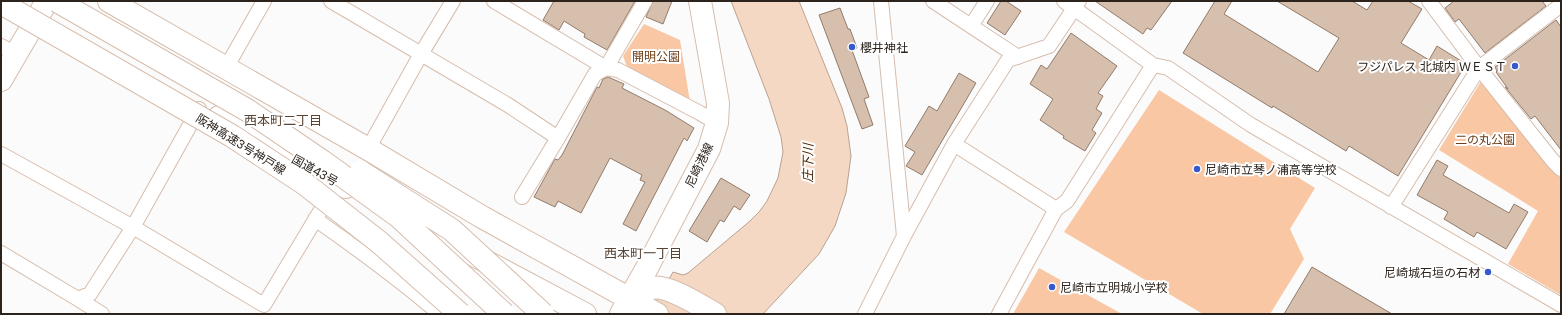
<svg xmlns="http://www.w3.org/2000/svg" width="1562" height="315" viewBox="0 0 1562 315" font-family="Poppins,'Noto Sans JP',sans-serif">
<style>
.green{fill:#f9c7a4}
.water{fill:#f5d8c4;stroke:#b9a292}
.building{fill:#d7bfae;stroke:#927b6b}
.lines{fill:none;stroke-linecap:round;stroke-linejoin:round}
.minor-casing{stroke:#d6bdac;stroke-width:16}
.primary-casing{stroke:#d6bdac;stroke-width:24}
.trunk-casing{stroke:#d6bdac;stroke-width:24}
.minor{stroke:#fff;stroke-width:14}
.primary{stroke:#fff;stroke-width:22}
.trunk{stroke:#fff;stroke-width:22}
.motorway-bridge-casing{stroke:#d6bdac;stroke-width:24;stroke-linecap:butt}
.motorway-bridge{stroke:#fff;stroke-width:22}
.poi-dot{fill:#365acb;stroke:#fff;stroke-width:1.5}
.labels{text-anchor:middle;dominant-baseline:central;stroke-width:4;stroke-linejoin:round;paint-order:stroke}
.poi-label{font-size:12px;fill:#2c231c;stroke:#fff;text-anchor:start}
.park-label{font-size:12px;fill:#6d401b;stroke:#fff}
.street-label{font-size:12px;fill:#2c231c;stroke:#fff}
.neighbourhood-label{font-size:13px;fill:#594536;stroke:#fff}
.water-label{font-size:13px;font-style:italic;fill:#512600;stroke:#fff}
</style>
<rect width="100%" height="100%" fill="#fbfbfb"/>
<path class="green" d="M644 24 680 40 690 102 628 69 623 56Z
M1480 83 1486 84 1550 168 1561 178V295L1508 264 1538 211 1439 150Z
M1159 90 1315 188 1290 229 1304 259 1270 314H1203L1064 232Z
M1039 268 1122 314H1013Z"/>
<path class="water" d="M731 1H799L842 108 847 126 851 156 846 193 835 226 819 254 763 314H649L673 272 683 275 688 273 750 221 759 212 767 201 778 178 783 152 781 137 769 99Z"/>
<path class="building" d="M554 1H635L607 50 584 37 585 34 564 21 559 30 543 20Z
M653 1H672L663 24 646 17Z
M1001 1H1006L1021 11 1005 35 987 23Z
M1095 1H1172L1151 30 1147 28 1143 34Z
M1215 1H1232L1224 14 1318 72 1339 38 1277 1H1352L1367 10 1373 1H1408L1422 9 1401 43 1429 60 1437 46 1466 64 1398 176 1349 146 1346 151 1273 106 1272 108 1183 53Z
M1454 1H1542L1546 6 1485 53 1459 19 1455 22 1445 8Z
M840 8 848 29H850L857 48 852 50 869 97 864 99 873 125 862 129 819 15Z
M1556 20 1561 27V150L1535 116 1531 119 1505 87 1508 89 1496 72 1497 71 1495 67Z
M1071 33 1117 66 1098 93 1103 96 1096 109 1102 113 1092 130 1096 133 1085 151 1063 138 1064 136 1040 120 1053 99 1030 84 1041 65 1047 69Z
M959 73 976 83 922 175 906 166 915 152 905 146 929 106 937 111Z
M608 77 624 84 622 88 665 110 694 128 687 141 684 138 636 231 623 224 645 182 640 180 642 175 610 158 581 213 558 201 555 207 534 197 555 159 558 160 562 155 597 87 599 88 603 79Z
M1437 160 1448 166 1443 175 1509 213 1514 204 1528 212 1506 249 1477 232 1474 237 1444 219 1448 212 1417 195Z
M721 178 750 195 740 210 734 206 724 222 720 220 707 242 689 231Z
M1312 267 1392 314H1284Z"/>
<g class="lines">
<defs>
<path id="minor" d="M331 1 508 105 558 138
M494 1 606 68 618 70 700 113 717 123
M881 1 904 236
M933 1 1018 57
M1064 1 1153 65 1168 68 1251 125 1561 305
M1429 1 1479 68 1553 161 1561 169
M971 26 987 1
M1 46 16 54
M226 68 264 1
M954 144 1056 209
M368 149 421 54 453 1
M1 154 133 227 264 305 330 195
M522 197 558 138 595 74 606 68 645 1
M1391 207 1479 68 1561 5
M315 219C358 249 400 280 440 314
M1 253 78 299 90 294 133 227 199 109
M78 299 102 314
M865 314 904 236 954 144 1008 60 1049 46 1079 1
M999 314 1056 209 1067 201 1153 65"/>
<path id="primary" d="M1 80 47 1
M621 314 648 266 709 149 717 123 718 103 700 1"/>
<path id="trunk" d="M109 1 368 149 482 217 657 314
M219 117 346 187
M406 219 585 314
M629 299C636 295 644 290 652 288 667 284 701 306 715 314"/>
</defs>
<use href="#minor" class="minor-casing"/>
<use href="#primary" class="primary-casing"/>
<use href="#trunk" class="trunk-casing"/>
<use href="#minor" class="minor"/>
<use href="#primary" class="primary"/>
<use href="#trunk" class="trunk"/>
<defs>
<path id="motorway-bridge" d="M57 1 247 110 322 161 398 216 504 314
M1 3 232 136 305 184 379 242 460 314
M361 172 452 230 543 314"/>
</defs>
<use href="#motorway-bridge" class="motorway-bridge-casing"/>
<use href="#motorway-bridge" class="motorway-bridge"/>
</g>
<g class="poi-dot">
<circle cx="852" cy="47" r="4"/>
<circle cx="1515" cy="66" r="4"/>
<circle cx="1197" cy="169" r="4"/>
<circle cx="1488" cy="272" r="4"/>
<circle cx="1052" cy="287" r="4"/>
</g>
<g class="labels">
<g class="poi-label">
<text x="860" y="47">櫻井神社</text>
<text x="1507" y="66" text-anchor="end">フジパレス 北城内 ＷＥＳＴ</text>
<text x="1205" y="169">尼崎市立琴ノ浦高等学校</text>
<text x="1480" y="272" text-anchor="end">尼崎城石垣の石材</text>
<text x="1060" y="287">尼崎市立明城小学校</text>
</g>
<g class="park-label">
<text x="656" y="56">開明公園</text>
<text x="1485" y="139">二の丸公園</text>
</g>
<g class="street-label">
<text transform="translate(241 144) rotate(32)">阪神高速3号神戸線</text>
<text transform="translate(699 165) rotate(-64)">尼崎港線</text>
<text transform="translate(315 170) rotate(29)">国道43号</text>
</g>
<g class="neighbourhood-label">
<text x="283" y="120">西本町二丁目</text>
<text x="643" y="253">西本町一丁目</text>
</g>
<g class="water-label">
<text transform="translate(808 163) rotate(-89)">庄下川</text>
</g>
</g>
<rect width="1562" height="315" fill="none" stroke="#2c231c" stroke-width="4"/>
</svg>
